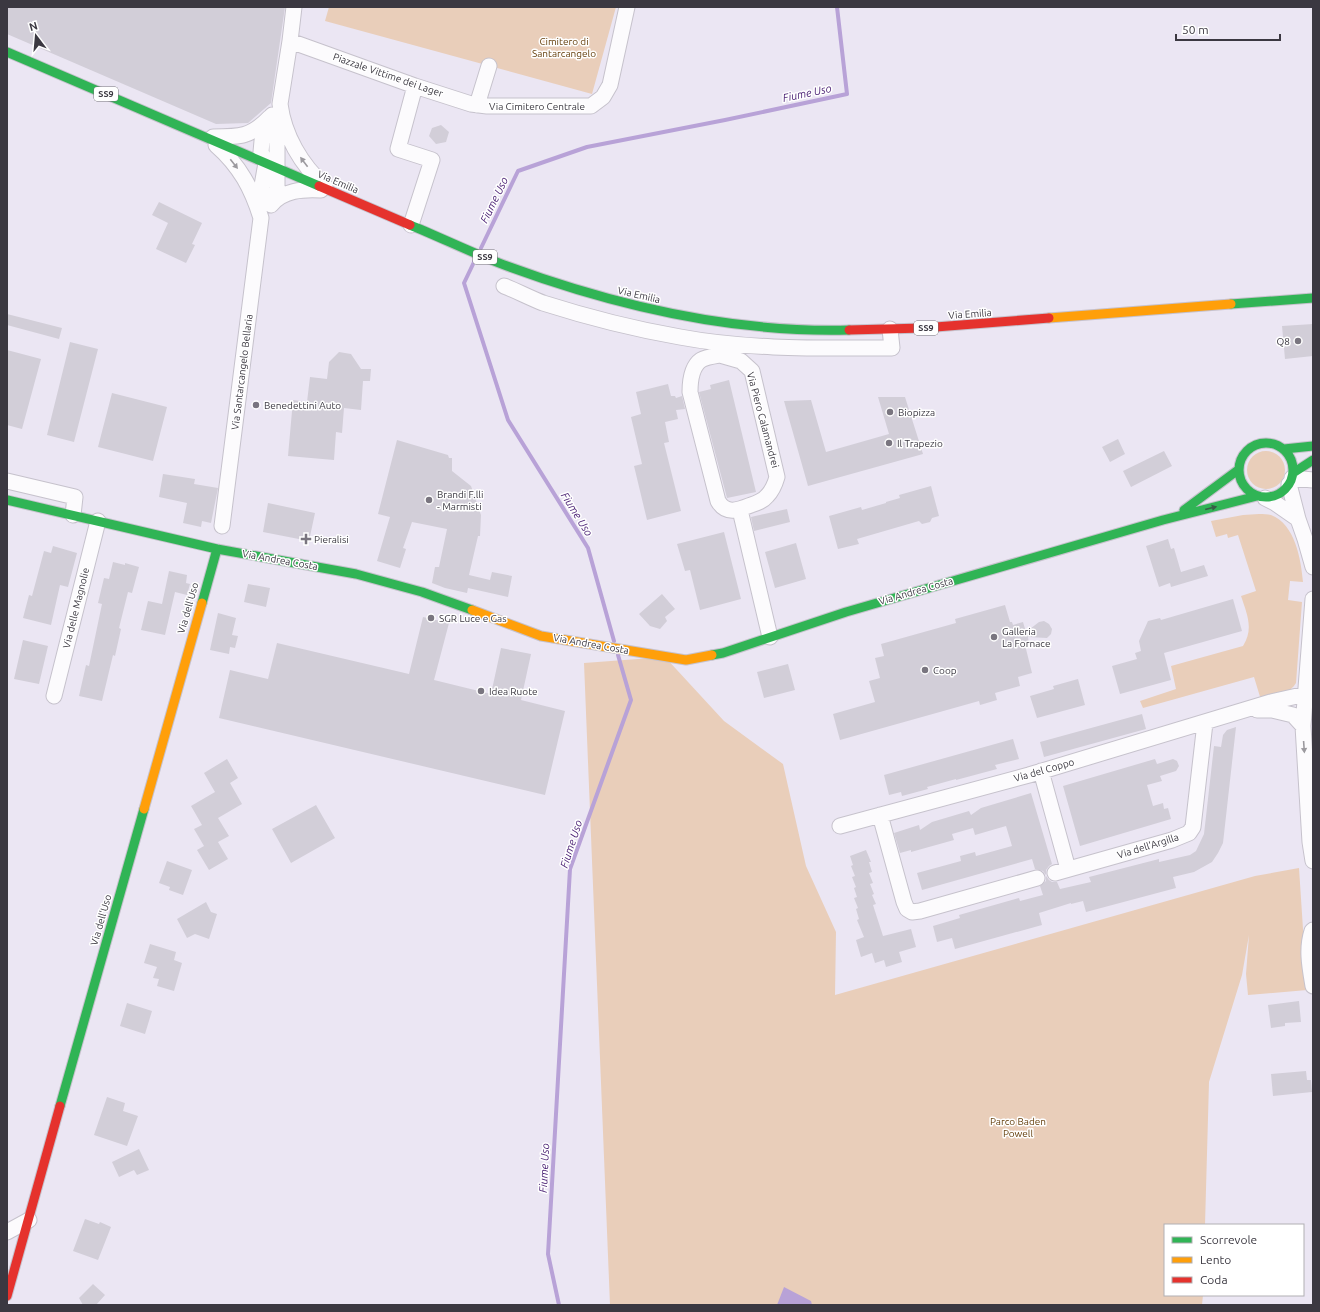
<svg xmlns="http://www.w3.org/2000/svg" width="1320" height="1312" viewBox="0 0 1320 1312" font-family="Ubuntu,sans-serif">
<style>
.green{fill:#e9ceba}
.water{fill:#b8a2d7}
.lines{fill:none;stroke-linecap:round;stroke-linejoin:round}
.stream{stroke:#b8a2d7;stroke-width:4}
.building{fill:#d2ced8}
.street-casing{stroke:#c6c2cc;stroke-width:17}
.fast-casing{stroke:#c6c2cc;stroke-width:11}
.slow-casing{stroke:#c6c2cc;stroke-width:11}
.jam-casing{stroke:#c6c2cc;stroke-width:11}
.street{stroke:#fcfbfd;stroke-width:15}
.fast{stroke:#30b455;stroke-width:9}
.slow{stroke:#ff9f0a;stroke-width:9}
.jam{stroke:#e5322d;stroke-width:9}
.oneway{fill:#9c9a9f}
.oneway2{fill:#385d47}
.poi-dot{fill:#79757f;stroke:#fff;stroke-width:1.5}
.labels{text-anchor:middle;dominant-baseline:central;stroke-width:3;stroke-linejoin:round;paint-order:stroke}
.shield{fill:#fff;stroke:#76747a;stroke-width:1}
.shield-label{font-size:9px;font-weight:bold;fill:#3b3841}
.park-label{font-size:10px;fill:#633d09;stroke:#fff}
.street-label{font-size:10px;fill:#3b3841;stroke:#fff}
.poi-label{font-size:10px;fill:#3b3841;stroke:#fff;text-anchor:start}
.water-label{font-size:11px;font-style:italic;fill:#481e72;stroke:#fff}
</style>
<rect width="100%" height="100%" fill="#ebe6f3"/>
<path class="green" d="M329 7H616L592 94 325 21Z
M1247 470a19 19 0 1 1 38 0a19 19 0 1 1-38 0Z
M1259 514C1263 514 1268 514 1271 515 1295 524 1301 559 1303 582L1290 581 1288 600 1302 602 1296 683C1289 695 1274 696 1261 700L1254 677 1143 708 1140 701 1176 689 1171 666 1243 646C1254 629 1247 614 1241 596L1256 591 1238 535 1228 538 1227 534 1216 537 1211 521 1243 515Z
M665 657 724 721 783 764 806 866 836 932 835 995 1255 876 1299 868 1307 990 1248 995 1246 974 1249 935 1242 975 1209 1082 1205 1225H1165V1295H1203L1202 1305H610L584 663Z"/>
<path class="water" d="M784 1287 811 1301 812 1305H777Z"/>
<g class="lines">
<path class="stream" d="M481 248 518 171 587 147 725 120 847 94 837 7
M475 260 464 283 508 420 588 548 614 641
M559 1305 548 1254 570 869 631 700 618 655"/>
</g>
<path class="building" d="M7 7H285L271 103 248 123 216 124 7 34Z
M441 125 449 132 446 142 436 144 429 136 432 128Z
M159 202 202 223 192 244 195 245 186 263 156 249 168 223 152 215Z
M7 314 62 328 59 339 7 325Z
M1313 324V356L1285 359 1282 326Z
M70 342 98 349 74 442 47 435Z
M7 350 41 359 22 429 7 425Z
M339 352 351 354 361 369H371L370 381H363L361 410 344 408 342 433 336 432 334 460 288 456 293 400 307 402 310 377 327 379 329 362Z
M729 380 756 492 727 498 699 392 711 389 710 385Z
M668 384 671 396H675L676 398 682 396 685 409 676 410 678 419 665 422 669 442 664 443 681 511 647 520 634 466 642 464 631 417 641 414 636 392Z
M112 393 167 407 153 461 98 447Z
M878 397H905L923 454 808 486 784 401 811 400 826 452 889 434Z
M1118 439 1125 454 1110 462 1102 447Z
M397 440 448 455 449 458H452V471L471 486 481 515 480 536H478L469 575 490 580 492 572 512 576 508 597 468 588 467 593 445 588 432 583 435 567H439L447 529 412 522 403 548 406 549 400 568 377 561 390 517 378 514Z
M1164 451 1172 466 1131 487 1123 471Z
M163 474 195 479 194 484 218 488 211 523 202 521 201 527 183 523 187 503 159 497Z
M931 486 939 516 932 518 930 522 922 524 919 521 857 539 859 544 838 549 829 516 861 507 862 510 886 503V502L900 498 899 495Z
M268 503 315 513 309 541 263 532Z
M787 509 790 522 754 531 751 517Z
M724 532 741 599 700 610 690 570 685 571 677 544Z
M1168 539 1171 549 1174 548 1181 572 1204 565 1208 576 1171 587 1170 583 1159 587 1146 546Z
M796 543 806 579 775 588 765 552Z
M53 546 77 553 68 587 60 585 51 625 23 618 29 595 32 596 44 551 51 553Z
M113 562 125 565V563L139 567 132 593 128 592 119 628 121 629 115 656 113 655 102 701 79 696 86 665 89 666 102 604 98 603 104 578 109 579Z
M169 571 187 575 186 583 190 584 187 595 175 592 165 635 141 630 148 601 162 604Z
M248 584 270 588 266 607 244 602Z
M662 594 675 609 665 617 667 621 660 629 650 626 639 614Z
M1233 599 1242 631 1164 653 1171 680 1120 694 1112 666 1137 659 1135 653 1141 651 1139 641 1148 621 1160 618 1161 620Z
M1005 605 1010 622H1012L1013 625 1023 622 1026 632 1039 622 1044 621 1049 624 1052 629 1051 634 1047 638 1028 637 1029 643 1025 645 1032 673 1018 677 1020 686 995 693 997 700 980 705 979 701 840 740 833 714 875 702 869 681 880 678 875 658 884 656 881 644 956 623 955 619Z
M218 613 236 618 232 635 238 636 235 648 230 647 229 654 210 650Z
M423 617 449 623 434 680 491 694 501 648 531 654 521 700 565 711 545 795 219 718 230 670 268 679 277 643 409 674Z
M23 640 48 646 39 684 14 679Z
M788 664 795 690 764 698 757 672Z
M1078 679 1085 705 1037 718 1030 696 1054 689 1053 686Z
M1142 714 1146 729 1044 757 1040 742Z
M1236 727 1223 843 1218 853 1212 862 1194 872 1173 877 1176 888 1086 912 1083 901 1071 904V903L1039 913 1042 925 955 949 952 938 937 942 933 926 960 918 959 915 1019 898 1020 901 1043 895 1040 886 1046 881V875L1043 871 1035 869 1032 859 922 890 917 873 961 861 960 856 975 852 976 856 1012 846 1006 826 975 835 973 828 952 834 954 840 911 852V850L900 853 894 833 919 825 920 830 932 822 969 811 971 815 981 808 1031 793 1052 864 1049 866 1046 870V876L1049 880 1052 882H1057L1060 889 1091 882 1089 877 1159 859V862L1190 855 1196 851 1204 834 1214 746 1221 747 1223 735 1227 730Z
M1013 739 1019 759 995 765 997 769 956 780V779L927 787 928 789 902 796 901 792 889 795 884 775Z
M227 759 238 778 230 783 242 804 218 818 229 836 218 842 228 859 209 870 197 850 204 846 194 829 202 825 191 806 215 792 204 773Z
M1155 759 1157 764 1173 759 1177 761 1179 766 1176 771 1160 776 1162 781 1147 785 1153 806 1163 803 1164 809 1168 808 1171 819 1080 846 1063 786Z
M316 805 335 838 291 863 272 829Z
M866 850 871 862H869L872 872 869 873 873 883 870 884 874 894 872 895 876 904 873 905 883 936 911 929 916 947 899 952 902 962 886 967 884 960 875 963 872 953 861 957 856 940 864 937 857 920 859 919 856 909 858 908 854 898 857 897 854 888 856 887 852 877 855 876 851 866 853 865 850 856Z
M167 861 192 870 183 895 169 890 170 887 159 883Z
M206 902 211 912 217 914 209 939 195 934 187 938 177 919Z
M150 944 176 952 174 960 182 963 174 991 157 986 159 979 153 978 157 967 144 963Z
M1299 1001 1301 1022 1285 1023V1026L1271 1028 1268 1005Z
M127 1003 152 1011 145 1034 120 1026Z
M1306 1071 1307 1080H1311L1312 1092 1273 1096 1271 1074Z
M107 1097 125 1103 123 1111 138 1116 127 1146 94 1135Z
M139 1149 149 1170 137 1175 134 1170 119 1177 112 1162Z
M85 1219 99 1224 100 1222 111 1227 98 1260 73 1251Z
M93 1284 105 1295 96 1305H83L79 1298Z"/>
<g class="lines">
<defs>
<path id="street" d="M294 7 290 41 280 104C284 135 301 165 325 186
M290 41 415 86 471 104 487 106H591L603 97 610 85 627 7
M477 105 489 66
M213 137C240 137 251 137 270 117
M216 145C240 166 252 189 261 218L222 526
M273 202 277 188V137L280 119
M271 205C283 190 303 189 321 190
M258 208 266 163 261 152 262 141 272 115
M411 225 432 160 398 149 415 86
M504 286C517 291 530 298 543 303 587 317 634 329 680 337 749 350 823 348 892 348L890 329
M720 355 741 361 752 371 777 477C775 484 773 490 767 496 763 501 757 503 751 505 738 510 726 515 718 501L690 392C690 382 691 367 701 360 706 357 714 356 720 355Z
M1292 478 1313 480
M7 481 75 497 73 515
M1289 484 1298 519 1305 539 1313 567
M1265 498 1275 503 1298 519
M740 510 770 637
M1313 599 1303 726 1310 842 1313 861
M54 696 98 521
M1257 710H1272L1293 715 1303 726
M1041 771 1068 869
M880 815 904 902 907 909 912 912 920 911 1037 878
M840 826 1029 775 1271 702 1306 694
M1055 873 1172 840 1189 833 1193 827 1205 723
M1313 930 1312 931C1306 949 1310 968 1313 986
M7 1232 29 1220"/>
<path id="fast" d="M7 52 319 186
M410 225C442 238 474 254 507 266 616 306 733 333 849 330
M1231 304 1313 298
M1239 470a27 27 0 1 1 54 0a27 27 0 1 1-54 0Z
M1284 449 1313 446
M1293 473 1313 460
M7 500 217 549 356 574 422 592 472 610
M1184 510 1238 470
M202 603 217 549
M712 655 723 653 846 612 1163 520 1257 496
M60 1106 144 809"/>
<path id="slow" d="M1049 318 1231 304
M472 610 541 636 686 660 712 655
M144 809 202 603"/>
<path id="jam" d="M319 186 410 225
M849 330 923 328 1049 318
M7 1296 60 1106"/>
</defs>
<use href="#street" class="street-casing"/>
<use href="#fast" class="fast-casing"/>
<use href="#slow" class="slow-casing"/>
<use href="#jam" class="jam-casing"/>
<use href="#street" class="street"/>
<use href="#fast" class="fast"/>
<use href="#slow" class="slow"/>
<use href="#jam" class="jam"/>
</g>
<defs><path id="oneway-solid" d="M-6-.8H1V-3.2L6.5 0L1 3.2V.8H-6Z"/></defs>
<g class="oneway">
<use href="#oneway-solid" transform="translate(304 162) rotate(-127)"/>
<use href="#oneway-solid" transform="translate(234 164) rotate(52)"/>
<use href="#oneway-solid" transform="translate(1304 747) rotate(86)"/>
</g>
<use class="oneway2" href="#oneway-solid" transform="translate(1211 508) rotate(-14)"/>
<g class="poi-dot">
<circle cx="1298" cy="341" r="4"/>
<circle cx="256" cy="405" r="4"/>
<circle cx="890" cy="412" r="4"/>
<circle cx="889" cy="443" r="4"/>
<circle cx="429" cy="500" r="4"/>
<path d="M304 533h4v4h4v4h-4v4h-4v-4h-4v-4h4z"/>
<circle cx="431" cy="618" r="4"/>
<circle cx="994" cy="637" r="4"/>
<circle cx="925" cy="670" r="4"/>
<circle cx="481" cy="691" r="4"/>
</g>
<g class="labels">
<g class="shield">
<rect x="94" y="87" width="24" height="14" rx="3"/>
<rect x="473" y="250" width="24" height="14" rx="3"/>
<rect x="914" y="321" width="24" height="14" rx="3"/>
</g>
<g class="shield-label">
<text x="106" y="94">SS9</text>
<text x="485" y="257">SS9</text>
<text x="926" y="328">SS9</text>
</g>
<g class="park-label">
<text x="564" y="41">Cimitero di<tspan x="564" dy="12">Santarcangelo</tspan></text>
<text x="1018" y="1121">Parco Baden<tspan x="1018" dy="12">Powell</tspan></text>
</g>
<g class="street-label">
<text transform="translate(388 75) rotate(19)">Piazzale Vittime dei Lager</text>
<text x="537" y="106">Via Cimitero Centrale</text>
<text transform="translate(338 182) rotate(23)">Via Emilia</text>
<text transform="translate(639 295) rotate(13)">Via Emilia</text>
<text transform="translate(970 314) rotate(-4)">Via Emilia</text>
<text transform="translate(242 372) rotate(-83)">Via Santarcangelo Bellaria</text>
<text transform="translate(763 420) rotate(75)">Via Piero Calamandrei</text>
<text transform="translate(280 560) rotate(10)">Via Andrea Costa</text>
<text transform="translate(916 591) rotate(-16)">Via Andrea Costa</text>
<text transform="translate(76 608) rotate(-76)">Via delle Magnolie</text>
<text transform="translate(188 608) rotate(-74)">Via dell'Uso</text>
<text transform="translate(591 644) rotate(10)">Via Andrea Costa</text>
<text transform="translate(1044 770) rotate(-16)">Via del Coppo</text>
<text transform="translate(1148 846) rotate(-17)">Via dell'Argilla</text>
<text transform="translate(101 920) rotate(-74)">Via dell'Uso</text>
</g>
<g class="poi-label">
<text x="1290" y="341" text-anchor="end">Q8</text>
<text x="264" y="405">Benedettini Auto</text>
<text x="898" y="412">Biopizza</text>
<text x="897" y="443">Il Trapezio</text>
<text x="437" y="494">Brandi F.lli<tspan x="437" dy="12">- Marmisti</tspan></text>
<text x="314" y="539">Pieralisi</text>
<text x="439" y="618">SGR Luce e Gas</text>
<text x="1002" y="631">Galleria<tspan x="1002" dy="12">La Fornace</tspan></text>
<text x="933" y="670">Coop</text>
<text x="489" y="691">Idea Ruote</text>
</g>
<g class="water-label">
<text transform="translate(807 93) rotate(-12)">Fiume Uso</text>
<text transform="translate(494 200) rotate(-64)">Fiume Uso</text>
<text transform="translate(577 514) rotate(58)">Fiume Uso</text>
<text transform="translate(571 844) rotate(-72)">Fiume Uso</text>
<text transform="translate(544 1168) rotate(-87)">Fiume Uso</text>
</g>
</g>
<rect width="1320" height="1312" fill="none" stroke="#3b3841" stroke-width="16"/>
<rect x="1164" y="1224" width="140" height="72" fill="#ffffff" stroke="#b1afb3"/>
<rect x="1172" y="1237" width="20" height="6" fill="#30b455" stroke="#b1afb3"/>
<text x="1200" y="1244" font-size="12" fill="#3b3841">Scorrevole</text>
<rect x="1172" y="1257" width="20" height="6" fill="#ff9f0a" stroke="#b1afb3"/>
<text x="1200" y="1264" font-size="12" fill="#3b3841">Lento</text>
<rect x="1172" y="1277" width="20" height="6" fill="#e5322d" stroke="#b1afb3"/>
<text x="1200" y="1284" font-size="12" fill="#3b3841">Coda</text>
<g transform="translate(36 36) rotate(344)" stroke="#ffffff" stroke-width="3" paint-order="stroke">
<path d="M0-3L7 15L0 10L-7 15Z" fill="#3b3841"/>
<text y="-6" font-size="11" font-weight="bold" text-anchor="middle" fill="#3b3841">N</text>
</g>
<path d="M1176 34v6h104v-6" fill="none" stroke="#3b3841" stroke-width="2"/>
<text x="1182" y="34" font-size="12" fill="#3b3841" stroke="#ffffff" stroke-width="3" paint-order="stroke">50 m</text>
</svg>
